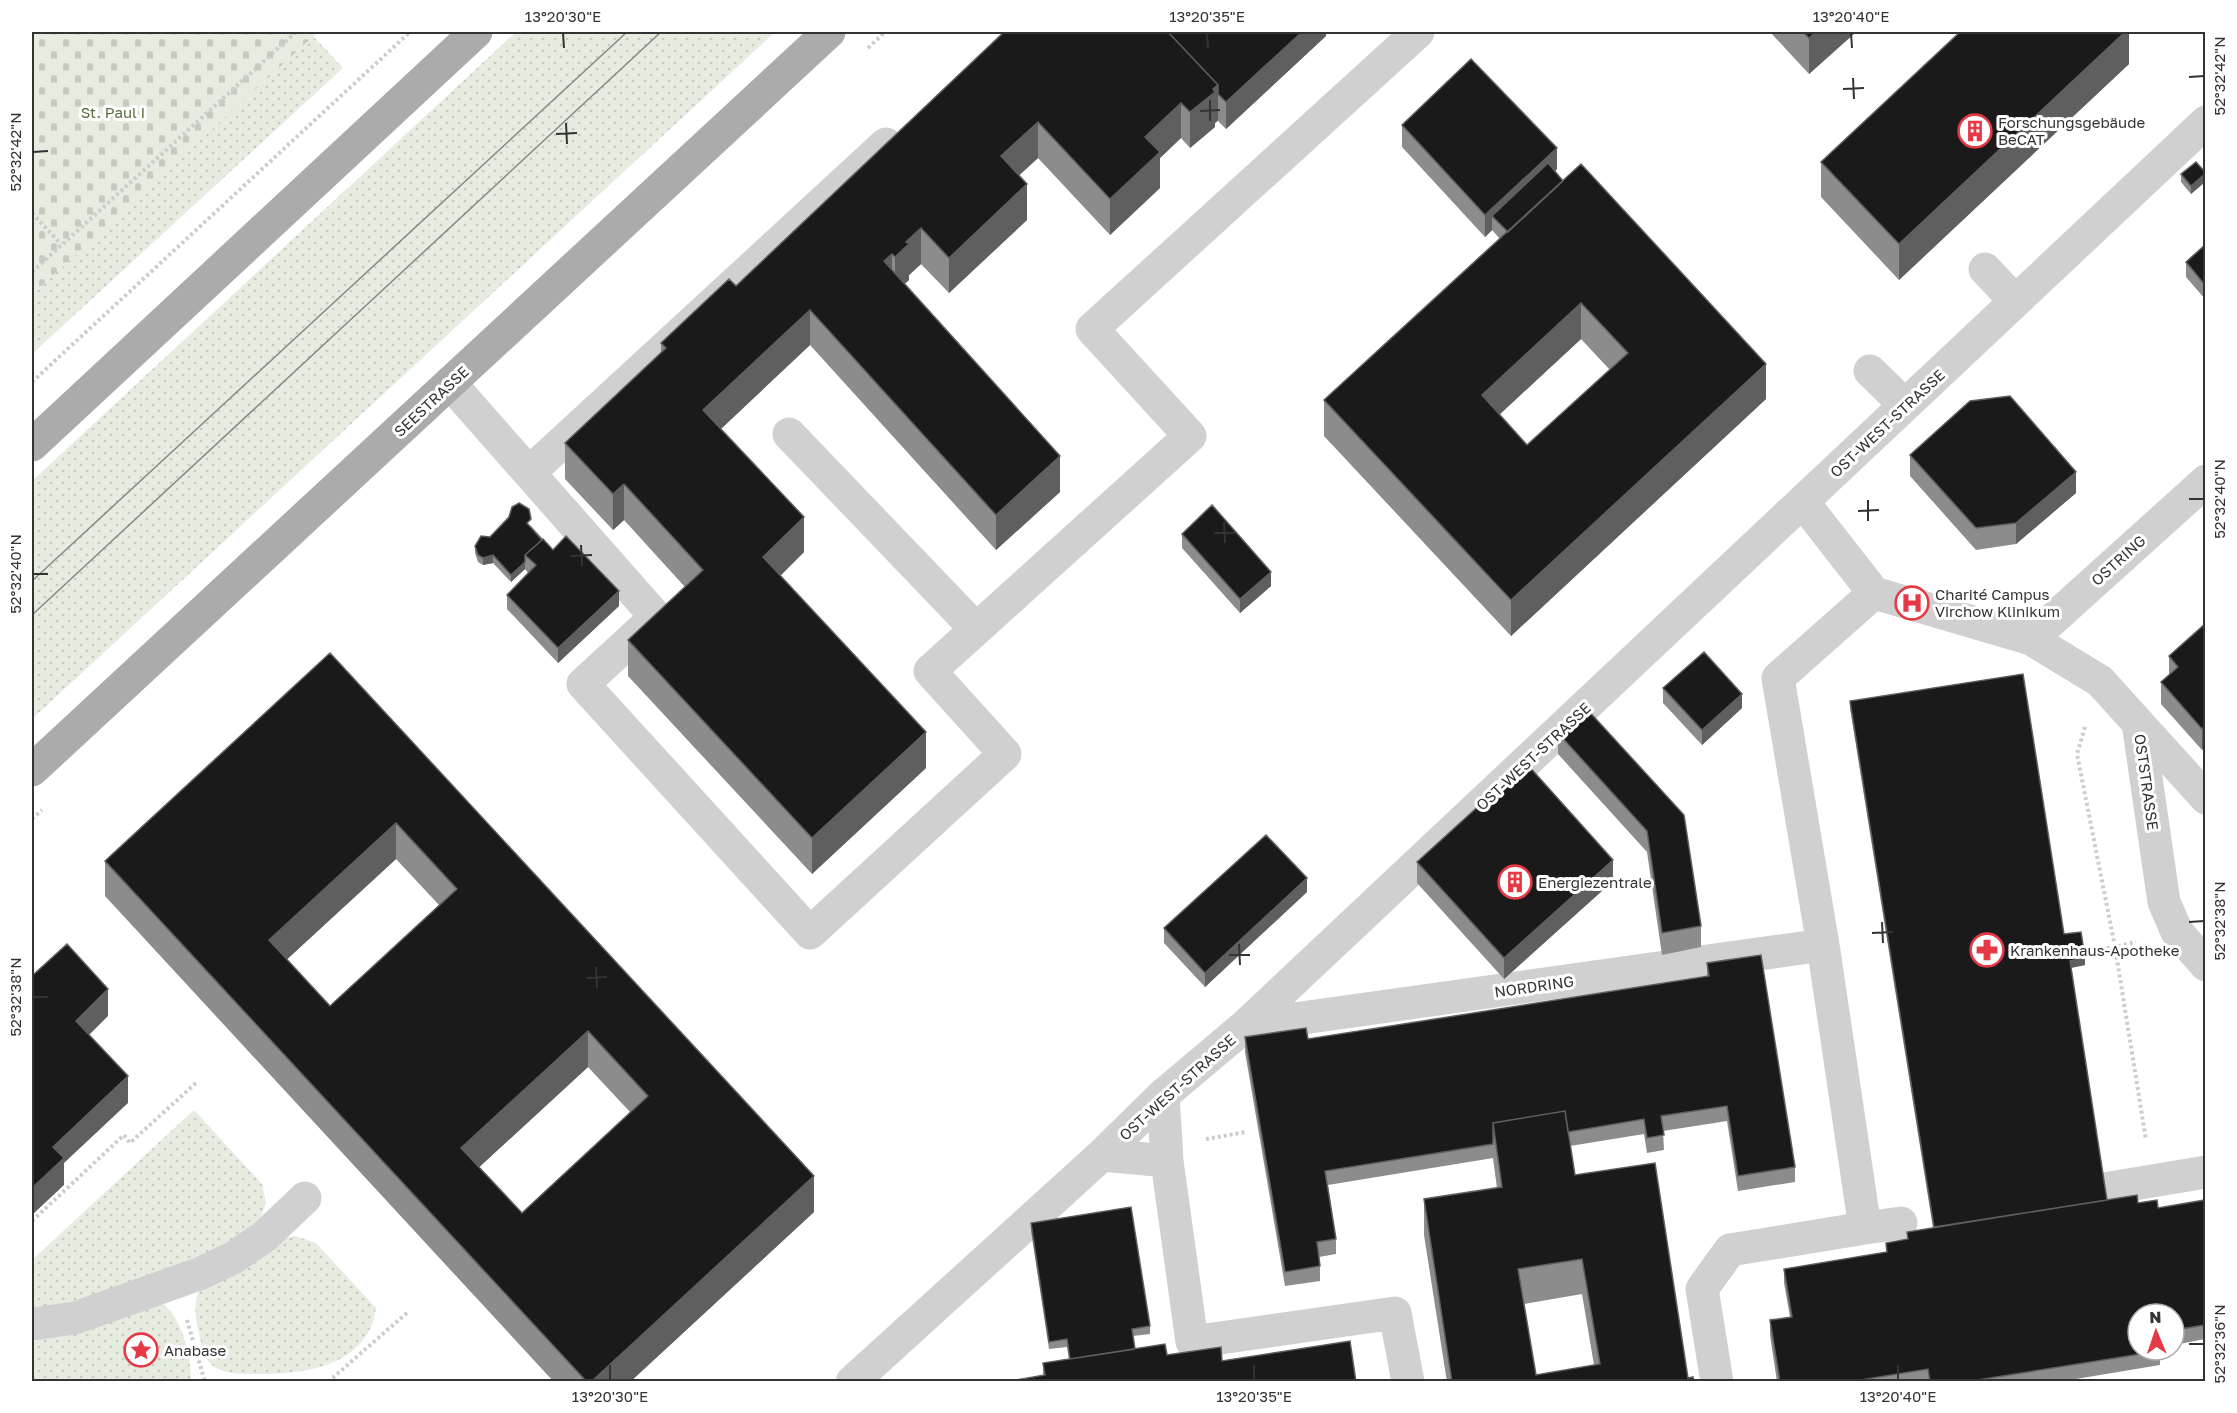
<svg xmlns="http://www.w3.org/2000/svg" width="2237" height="1413" viewBox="0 0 2237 1413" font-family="'Golos Text',sans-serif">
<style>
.grass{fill:url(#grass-dots)}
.cemetery{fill:url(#cemetery-stones)}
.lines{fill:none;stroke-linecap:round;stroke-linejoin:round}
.path{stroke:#cdcdcd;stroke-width:4;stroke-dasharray:3 3;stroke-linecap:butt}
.minor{stroke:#d0d0d0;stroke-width:33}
.major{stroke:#ababab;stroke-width:33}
.tram{stroke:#888;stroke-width:1.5}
.wall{fill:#8c8c8c;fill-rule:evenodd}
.shaded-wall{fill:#5f5f5f}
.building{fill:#1a1a1a;stroke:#5f5f5f;stroke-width:1.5;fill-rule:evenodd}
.ticks{fill:none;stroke:#333;stroke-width:2}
.labels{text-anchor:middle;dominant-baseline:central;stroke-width:6;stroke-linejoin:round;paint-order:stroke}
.park-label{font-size:15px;fill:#56703f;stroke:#fff}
.poi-label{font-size:15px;fill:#333;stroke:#fff;text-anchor:start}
.street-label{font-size:15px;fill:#333;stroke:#fff}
.neatline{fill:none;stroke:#333;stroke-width:2}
.ticks-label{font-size:15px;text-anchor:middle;fill:#333}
</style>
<defs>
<pattern id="grass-dots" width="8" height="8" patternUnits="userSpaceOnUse" patternTransform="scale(1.5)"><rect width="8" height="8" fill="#e6ecdf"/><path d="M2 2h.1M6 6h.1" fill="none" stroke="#c6cbc0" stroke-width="1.8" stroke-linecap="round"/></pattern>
<pattern id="cemetery-stones" width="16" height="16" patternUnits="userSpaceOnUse" patternTransform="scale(1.5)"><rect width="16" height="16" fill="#e6ecdf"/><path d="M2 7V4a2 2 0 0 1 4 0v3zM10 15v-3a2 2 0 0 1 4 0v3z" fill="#c6cbc0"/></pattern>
</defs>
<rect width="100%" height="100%" fill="#fff"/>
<path class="grass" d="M516 32H775L32 719V481Z
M313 36 343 68 32 354V295Z
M194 1110 262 1184 266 1203 260 1220 231 1246 85 1302 32 1312V1260Z
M295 1236 316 1243 376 1308C368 1366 306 1374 258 1374 242 1374 216 1375 207 1359 202 1353 201 1341 199 1333 195 1318 193 1303 200 1289L282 1239Z
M162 1303C183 1319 191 1357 191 1381L32 1382V1346L36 1339Z"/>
<path class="cemetery" d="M32 32H318L32 295Z"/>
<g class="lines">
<path class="path" d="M868 48 885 32
M32 213 61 244
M32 272 296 32
M32 382 410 32
M2085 727 2077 754 2115 947 2136 942
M32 819 42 810
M2083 951 2115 947 2146 1140
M1206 1139 1246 1132
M32 1221 124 1135 130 1143 197 1082
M187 1320 205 1382
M219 1382H241
M328 1382 409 1311"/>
<path class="minor" d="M1985 269 2015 301
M1870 371 1905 405
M450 383 656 617 583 684 810 933 1005 754 930 671 1190 436 1092 329 1418 32
M789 434 976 629
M531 471 886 144
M1803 502 1874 593
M2031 639 2206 481
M2138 723 2206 798
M1245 1026 1823 945
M1163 1095 1167 1161
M1102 1155 1167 1161 1192 1342 1395 1313 1408 1382
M2104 1189 2206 1172
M1865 1228 1901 1223
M32 1324 75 1318 199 1274 233 1258 265 1236 305 1198
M852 1382 1102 1155 1163 1095 1245 1026 2206 122
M1717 1382 1702 1289 1730 1250 1865 1228 1823 945 1778 678 1874 593 2031 639 2100 681 2138 723 2164 902 2177 932 2206 965"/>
<path class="major" d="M32 445 476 32
M32 770 829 32"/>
<path class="tram" d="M32 581 627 32
M32 615 661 32"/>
</g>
<path class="wall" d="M1004 32H1326V36L1226 129 1218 121 1215 123V127L1190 148 1181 138 1160 158V188L1110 235 1038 158 1019 175 1027 220 949 293 921 264 909 275V280L904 284 1060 492 996 550 810 345 720 429 804 552 780 576 926 768 812 874 628 676V640L685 587 624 520 613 530 565 479V443L661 353V343L736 286Z
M1770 32H1856L1809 74Z
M2129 32V64L1899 280 1821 197V162Z
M1402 125 1557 169 1555 171 1563 181 1766 399 1511 636 1324 436V400L1500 239 1492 230 1485 237 1402 147ZM1581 339 1610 370 1527 445 1499 414Z
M2205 172V182L2191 194 2181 182V174Z
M2205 245V299L2186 277V262Z
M1910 455 2076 493 2016 544 1976 550 1910 476Z
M531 526 553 550 619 606 558 663 507 609V595L528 573 525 569 511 582 493 563 483 565 478 562 475 553V546L490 537Z
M1182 534 1271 586 1240 613 1182 548Z
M2205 624 2202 750 2161 704V682L2169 676V656Z
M330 653 814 1212 630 1382H554L105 896V861ZM396 859 439 905 330 1006 287 959ZM588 1067 630 1112 522 1213 479 1167Z
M1663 688 1742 708 1702 745 1663 703Z
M1850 701 2064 934 2085 965 2071 968 2107 1200 2138 1203 2158 1208 2205 1200V1339L2174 1345V1314H2138L2160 1350V1365L2058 1382H1777L1770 1335V1320L1790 1317 1784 1283V1269L1886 1252V1243L1907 1240V1232L1933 1228 1850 708Z
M1585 707 1701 926V947L1662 955 1647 852 1558 754V733Z
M1417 862 1613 881 1504 979 1417 883Z
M1307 892 1205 987 1164 943V928Z
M1707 963 1795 1167V1182L1738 1191 1727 1121 1663 1131 1664 1150 1647 1153 1644 1134 1570 1146 1575 1175 1688 1378 1694 1382H1447L1424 1235V1199L1497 1188 1493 1158 1328 1185 1336 1239V1254L1319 1257 1320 1266V1281L1285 1286 1245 1052V1037L1308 1039 1707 977ZM1582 1294 1594 1365 1536 1375 1524 1304Z
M1031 1223 1150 1326V1334L1133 1336 1135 1349 1167 1355 1222 1361 1356 1382 1043 1375V1363L1069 1359 1067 1347 1049 1349 1031 1231Z"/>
<path class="shaded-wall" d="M1302 32H1326V36L1226 129V102Z
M1816 32H1856L1809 74V38Z
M2125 32H2129V64L1899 280V244Z
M1218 85V120L1215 123V127L1190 148V112Z
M1181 103V138L1160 158V188L1110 235V199L1145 137Z
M1038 122V158L1001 192V156Z
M1557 148V169L1499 223 1492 216V230L1485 237V215Z
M2205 174V182L2191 194V186Z
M1027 184V220L949 293V258Z
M921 228V264L909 275V280L895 293V257L906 242Z
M892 254V290L884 261Z
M1581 303V339L1482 431V395Z
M810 310V345L703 446V410Z
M1766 364V399L1511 636V600Z
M1060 456V492L996 550V515Z
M2076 472V493L2016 544V523Z
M624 484V520L613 530V494Z
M804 517V552L763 593V557Z
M493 555V563L483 565V558Z
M525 562V569L511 582V575Z
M1271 572V586L1240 613V599Z
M619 591V606L558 663V648Z
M1742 694V708L1702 745V730Z
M2205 726V747L2202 750V729Z
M926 732V768L812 874V838Z
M396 823V859L269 976V940Z
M1613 860V881L1504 979V958Z
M1307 878V892L1205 987V973Z
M34 956V983L32 986V959Z
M2085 957V965L2070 968V961Z
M108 989V1016L76 1048V1021Z
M588 1031V1067L461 1184V1148Z
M128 1076V1103L64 1163V1185L32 1215V1188L53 1147Z
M814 1176V1212L630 1382H591Z"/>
<path class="building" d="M1004 32H1168L1218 85 1213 89 1215 92 1190 112 1181 103 1145 137 1160 152 1110 199 1038 122 1001 156 1027 184 949 258 921 228 906 242 909 244 895 257 892 254 884 261 1060 456 996 515 810 310 703 410 804 517 763 557 926 732 812 838 628 640 703 570 624 484 613 494 565 443 666 348 661 343 729 279 736 286Z
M1168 32H1302L1226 102 1218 94V85Z
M1803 32H1816L1809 38Z
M1960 32H2125L1899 244 1821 162Z
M1471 59 1557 148 1485 215 1402 125Z
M2196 162 2205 172V174L2191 186 2181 174Z
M1548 163 1563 181 1508 232 1492 216Z
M1581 164 1766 364 1511 600 1324 400ZM1581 303 1628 353 1527 445 1482 395Z
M2205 245V285L2186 262Z
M2010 396 2076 472 2016 523 1976 528 1910 455 1970 401Z
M519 503 529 509 531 519 527 523 542 540 525 555V562L511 575 493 555 483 558 478 555 475 546 481 536 490 537 509 517 512 507Z
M1212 505 1271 572 1240 599 1182 534Z
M566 536 619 591 558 648 507 595 536 565 525 555 543 539 553 550Z
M2205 624V726L2202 729 2161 682 2178 667 2169 656Z
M1704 652 1742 694 1702 730 1663 688Z
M330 653 814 1176 591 1382H587L105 861ZM396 823 457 889 330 1006 269 940ZM588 1031 648 1096 522 1213 461 1148Z
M2023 674 2064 934 2081 932 2085 957 2070 961 2107 1200 1934 1227 1850 701Z
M1585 707 1684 815 1701 926 1662 933 1647 831 1558 733Z
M1526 763 1613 860 1504 958 1417 862Z
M1266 835 1307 878 1205 973 1164 928Z
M67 944 108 989 76 1021 128 1076 53 1147 64 1158 32 1188V973L33 975Z
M1761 955 1795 1167 1738 1176 1727 1106 1661 1116 1664 1135 1647 1138 1644 1119 1568 1132 1565 1111 1493 1123V1144L1325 1171 1336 1239 1317 1242 1320 1266 1285 1272 1245 1037 1306 1028 1308 1039 1709 976 1707 963Z
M1565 1111 1575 1175 1655 1163 1688 1378 1693 1377 1694 1382H1452L1424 1199 1502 1187 1493 1123ZM1582 1259 1600 1364 1536 1375 1518 1269Z
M2137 1195 2138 1203 2157 1200 2158 1208 2205 1200V1325L2174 1330V1314H2138V1350L2160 1351 1965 1382H1930L1928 1369 1848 1382H1780L1770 1320 1792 1317 1784 1269 1887 1252 1886 1243 1908 1239 1907 1232Z
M1131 1207 1150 1326 1132 1329 1135 1349 1070 1359 1067 1339 1049 1342 1031 1223Z
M1350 1341 1356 1382H1005L1045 1375 1043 1363 1165 1344 1167 1355 1221 1347 1222 1361Z"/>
<path class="ticks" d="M563 33 564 48M1207 33 1208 48M1851 33 1852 48M2189 77 2204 76M1853 78 1854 99M1843 89 1864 88M1210 100V121M1200 111 1220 110M566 123 567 144M556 134 577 133M33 152 48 151M2189 499H2204M1868 500V521M1858 511 1879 510M1224 522 1225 543M1214 533H1235M581 545 582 566M571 556 592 555M33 574H48M1882 922 1883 943M2189 922 2204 921M1872 933 1893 932M1239 944 1240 965M1229 955H1250M596 967 597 988M586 978 607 977M33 997H48M2189 1344H2204M610 1365V1380M1254 1365V1380M1898 1365V1380"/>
<defs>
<symbol id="building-ring" viewBox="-11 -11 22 22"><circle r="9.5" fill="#fff" stroke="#e63946" stroke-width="1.5"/><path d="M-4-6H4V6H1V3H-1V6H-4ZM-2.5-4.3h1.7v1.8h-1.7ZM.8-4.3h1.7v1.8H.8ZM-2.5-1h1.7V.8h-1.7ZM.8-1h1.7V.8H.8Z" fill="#e63946"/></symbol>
<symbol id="hospital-ring" viewBox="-11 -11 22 22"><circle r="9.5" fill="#fff" stroke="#e63946" stroke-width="1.5"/><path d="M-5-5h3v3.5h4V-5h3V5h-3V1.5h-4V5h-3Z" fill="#e63946"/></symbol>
<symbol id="pharmacy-ring" viewBox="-11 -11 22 22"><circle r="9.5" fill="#fff" stroke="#e63946" stroke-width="1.5"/><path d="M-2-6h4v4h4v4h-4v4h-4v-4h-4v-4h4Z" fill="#e63946"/></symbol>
<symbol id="sight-ring" viewBox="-11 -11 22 22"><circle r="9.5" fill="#fff" stroke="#e63946" stroke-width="1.5"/><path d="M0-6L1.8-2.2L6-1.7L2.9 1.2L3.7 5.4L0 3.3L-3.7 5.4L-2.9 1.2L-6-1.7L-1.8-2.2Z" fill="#e63946"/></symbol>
</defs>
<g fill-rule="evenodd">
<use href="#building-ring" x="1956" y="112" width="38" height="38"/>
<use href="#hospital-ring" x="1893" y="584" width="38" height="38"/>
<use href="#building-ring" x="1496" y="863" width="38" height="38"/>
<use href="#pharmacy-ring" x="1968" y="931" width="38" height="38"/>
<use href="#sight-ring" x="122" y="1331" width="38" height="38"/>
</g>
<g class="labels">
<g class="park-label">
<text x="113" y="112">St. Paul I</text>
</g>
<g class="poi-label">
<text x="1998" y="122">Forschungsgebäude<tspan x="1998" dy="17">BeCAT</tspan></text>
<text x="1935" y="594">Charité Campus<tspan x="1935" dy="17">Virchow Klinikum</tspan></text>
<text x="1538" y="882">Energiezentrale</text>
<text x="2010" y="950">Krankenhaus-Apotheke</text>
<text x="164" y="1350">Anabase</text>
</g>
<g class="street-label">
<text transform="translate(431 401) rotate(-43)">SEESTRASSE</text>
<text transform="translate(1887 423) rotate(-43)">OST-WEST-STRASSE</text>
<text transform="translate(2118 560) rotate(-42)">OSTRING</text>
<text transform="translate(1533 756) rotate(-43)">OST-WEST-STRASSE</text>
<text transform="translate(2147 782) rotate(82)">OSTSTRASSE</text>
<text transform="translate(1534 986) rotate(-8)">NORDRING</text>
<text transform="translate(1177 1087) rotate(-42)">OST-WEST-STRASSE</text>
</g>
</g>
<rect width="2237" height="1413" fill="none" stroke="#ffffff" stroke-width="66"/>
<g transform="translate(2156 1332) rotate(358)"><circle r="28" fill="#ffffff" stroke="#adadad" stroke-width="1.5"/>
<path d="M0-4.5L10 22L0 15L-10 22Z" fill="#e63946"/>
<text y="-9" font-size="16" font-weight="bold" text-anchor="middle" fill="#333333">N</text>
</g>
<rect x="33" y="33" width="2171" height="1347" class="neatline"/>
<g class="ticks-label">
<text x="563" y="22">13°20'30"E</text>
<text x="1207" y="22">13°20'35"E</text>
<text x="1851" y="22">13°20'40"E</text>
<text transform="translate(2220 76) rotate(-90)" y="5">52°32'42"N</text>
<text transform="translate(16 152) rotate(-90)" y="5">52°32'42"N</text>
<text transform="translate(2220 499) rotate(-90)" y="5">52°32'40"N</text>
<text transform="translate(16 574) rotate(-90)" y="5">52°32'40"N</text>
<text transform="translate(2220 921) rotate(-90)" y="5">52°32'38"N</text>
<text transform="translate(16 997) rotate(-90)" y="5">52°32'38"N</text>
<text transform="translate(2220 1344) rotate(-90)" y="5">52°32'36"N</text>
<text x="610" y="1402">13°20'30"E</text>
<text x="1254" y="1402">13°20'35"E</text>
<text x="1898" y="1402">13°20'40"E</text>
</g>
</svg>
